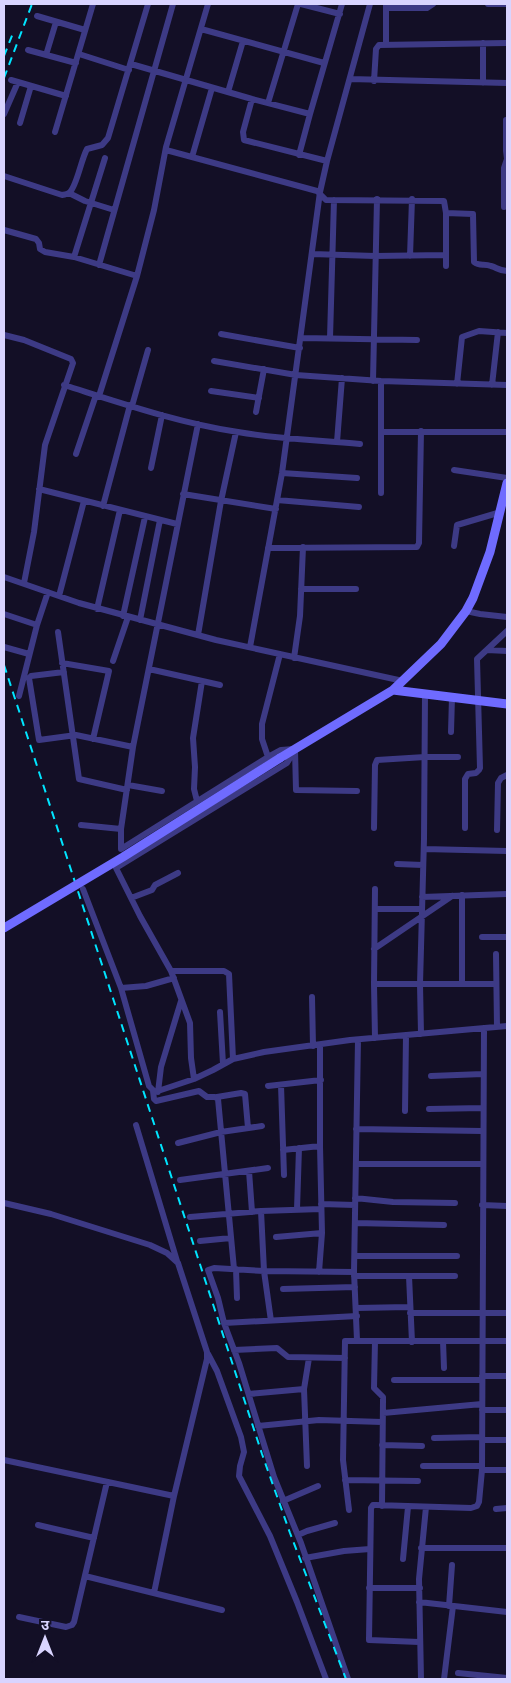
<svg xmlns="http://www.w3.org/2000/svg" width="511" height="1683" viewBox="0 0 511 1683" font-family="'Asap Condensed','Noto Sans Devanagari',sans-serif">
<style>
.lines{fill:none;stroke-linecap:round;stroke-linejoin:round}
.street{stroke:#3d3a85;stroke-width:6}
.secondary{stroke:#6f6bff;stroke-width:9}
.rail{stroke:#00e5ff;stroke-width:2;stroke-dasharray:8 6;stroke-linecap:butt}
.secondary-bridge{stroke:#6f6bff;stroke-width:9}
</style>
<rect width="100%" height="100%" fill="#130f26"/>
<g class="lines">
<path class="street" d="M301 4 340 14
M488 4H506
M386 8H427L433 4
M37 16 85 30
M201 29 324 63
M386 44V4
M28 50 76 63
M79 54 129 70
M46 55 56 22
M131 64 252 99 310 114
M350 79 507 83
M11 80 66 96
M374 81 376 49 379 45 507 43
M483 83V43
M228 92 243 41
M252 99 243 132 244 140 327 161
M268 103 298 4
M4 114 18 82
M506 120V151L507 159
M20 123 31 86
M55 132 93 4
M166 150 317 191 326 200 444 201 446 213V266
M299 155 310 114 342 4
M192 157 212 88
M4 176 62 195C66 194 67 195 70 192 77 185 81 160 87 149L102 145 108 138 148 4
M69 193 85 201 114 210
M504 207V168L507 159
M446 213 473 214 474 262C480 267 484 263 491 266 498 268 497 270 507 271
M4 230 36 239 39 243 40 249 45 252 74 257 137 276
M312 254 375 256 445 255
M410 256 412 199
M74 257 105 158
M99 265 173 4
M221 334 300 348
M4 335 24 340 71 359 73 363 45 445 34 532 24 583
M301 338 417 340
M330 338 334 200
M214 361 296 375 381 381 507 385
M373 381 377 199
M381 381V493
M457 384 462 337 479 331 507 333
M64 385C121 403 179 423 238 432 278 439 319 440 360 444
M492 385 498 332
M211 391 259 398
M99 396 137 276 154 210 166 147 208 4
M132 406 148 350
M256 412 264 369
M198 424 133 747 121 829V849L268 757 281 750 294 749
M382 432H507
M337 442 342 378
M76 454 96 395
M151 468 162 415
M454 470 507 478
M282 473 357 478
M39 489 177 524
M183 494 276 509
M277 500 359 507
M103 506 130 405
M454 546 457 525 501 512
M268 548 417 547 419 543 421 431
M4 577 79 603 216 640 403 681
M301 589H356
M59 596 84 501
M97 609 120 510
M466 611 480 614 507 617
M4 614 37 625
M123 616 145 517
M140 620 160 520
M58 632 79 779 127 790
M198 635 221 501 236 432
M4 647 29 654
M250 647 282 473 320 192 327 161 370 4
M487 650 507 651
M294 658 300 616 303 547
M113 661 128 617
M62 663 109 671 93 739
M149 669 220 685
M64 672 31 676 29 678 39 740 76 735 133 747
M19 696 37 625 48 592
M451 732 452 697
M295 750 296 790 357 791
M268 757 262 739V724L280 654
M128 785 162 791
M197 801 194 789 195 767 193 738 202 681
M81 825 121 829
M374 828 375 765 377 760 425 757H458
M465 828V779L468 774 476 773 479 770 480 768 477 659 507 631
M497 830 498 783 501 778 507 775
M424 849 507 851
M397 864 423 865
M83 889 121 988 149 1086 155 1092 194 1079 213 1070 233 1059 264 1052 350 1040 507 1026
M462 895V984
M422 897 507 894
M131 898 152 890 155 885 178 873
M375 909H422
M482 937H507
M374 949 452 896
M496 954 497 1027
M171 971H224L229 974 233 1059
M374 984H495
M121 988 146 986 174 978
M312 997 313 1046
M220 1012 223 1064
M421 1034 420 984 424 839 425 694
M375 1038 374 984 375 889
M431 1076 483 1074
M194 1079 191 1058 190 1023 171 971 140 916 116 868 287 763 295 750
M281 1085 284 1175
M268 1086 321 1080
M153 1091 154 1099 156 1101 199 1091 207 1097H215L218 1099 234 1269
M158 1092 161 1067 181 1001
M217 1097 241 1093 245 1094 248 1128
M429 1109 483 1108
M405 1111 406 1035
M136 1125 177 1261
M356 1129 482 1131
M178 1143 221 1132 262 1126
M283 1150 320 1146
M356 1164H483
M249 1171 252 1212
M180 1180 268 1168
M355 1198 393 1202 455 1203
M4 1203 51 1214 150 1245 167 1253 178 1263 207 1352V1359L174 1496 154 1593
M321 1204 355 1205
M482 1205 507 1206
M297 1209 299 1148
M261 1211 264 1271 271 1321
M190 1217 261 1211 321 1209
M355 1223 444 1225
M276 1237 322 1233
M200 1241 231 1238
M355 1256H457
M236 1269 237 1298
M319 1272 322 1233 320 1146V1045
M354 1276H455
M409 1276 412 1342
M283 1289 355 1287
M356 1308 409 1307
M410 1313H507
M224 1323 357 1316
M357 1340 354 1272 358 1040
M375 1341 374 1388 383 1397V1400L382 1506
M443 1341 444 1368
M234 1350 277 1348 288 1357 345 1358
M208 1354 217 1371 241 1437 244 1452 240 1466 239 1476 270 1536 297 1602 326 1679
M482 1376H507
M394 1380H482
M249 1394 304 1389
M482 1410H507
M383 1413 482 1404
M258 1426 319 1420 382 1422
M434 1438 482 1437
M482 1440H507
M382 1445 422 1446
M4 1460 174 1496
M307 1466 304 1389 309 1358
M423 1466H482
M482 1470H507
M345 1480 418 1481
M283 1501 318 1486
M496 1509 507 1508
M349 1510 343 1460 345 1341H507
M38 1525 94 1538
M298 1535 307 1531 335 1523
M421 1548H507
M305 1558 344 1551 370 1549
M403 1559 408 1507
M85 1576 222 1610
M369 1588H420
M419 1602 507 1612
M449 1606 452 1565
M19 1617 66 1627 72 1625 74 1622 107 1482
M419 1642 369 1640 371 1508 373 1505H376L471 1508 477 1506 479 1502 482 1470 484 1028
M458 1673 507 1678
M348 1679 301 1543 274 1477 239 1363 224 1323 218 1298 208 1270 214 1268 264 1271 354 1272
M421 1679 419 1579 426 1507
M444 1679 453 1606"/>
<path class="secondary" d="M393 690 507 704
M280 758 393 690 441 644 466 611 473 598 490 552 507 483"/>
<path class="rail" d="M4 56 13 33
M4 78 32 4
M4 665 262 1454 290 1533 346 1679"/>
<path class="secondary-bridge" d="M4 928 123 857 280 758"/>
</g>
<rect width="511" height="1683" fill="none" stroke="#d9d4ff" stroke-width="10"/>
<g transform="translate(45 1638)" stroke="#130f26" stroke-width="4" paint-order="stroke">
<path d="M0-4L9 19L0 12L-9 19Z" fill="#d9d4ff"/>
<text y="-8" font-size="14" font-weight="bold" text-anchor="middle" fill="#d9d4ff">उ</text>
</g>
</svg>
